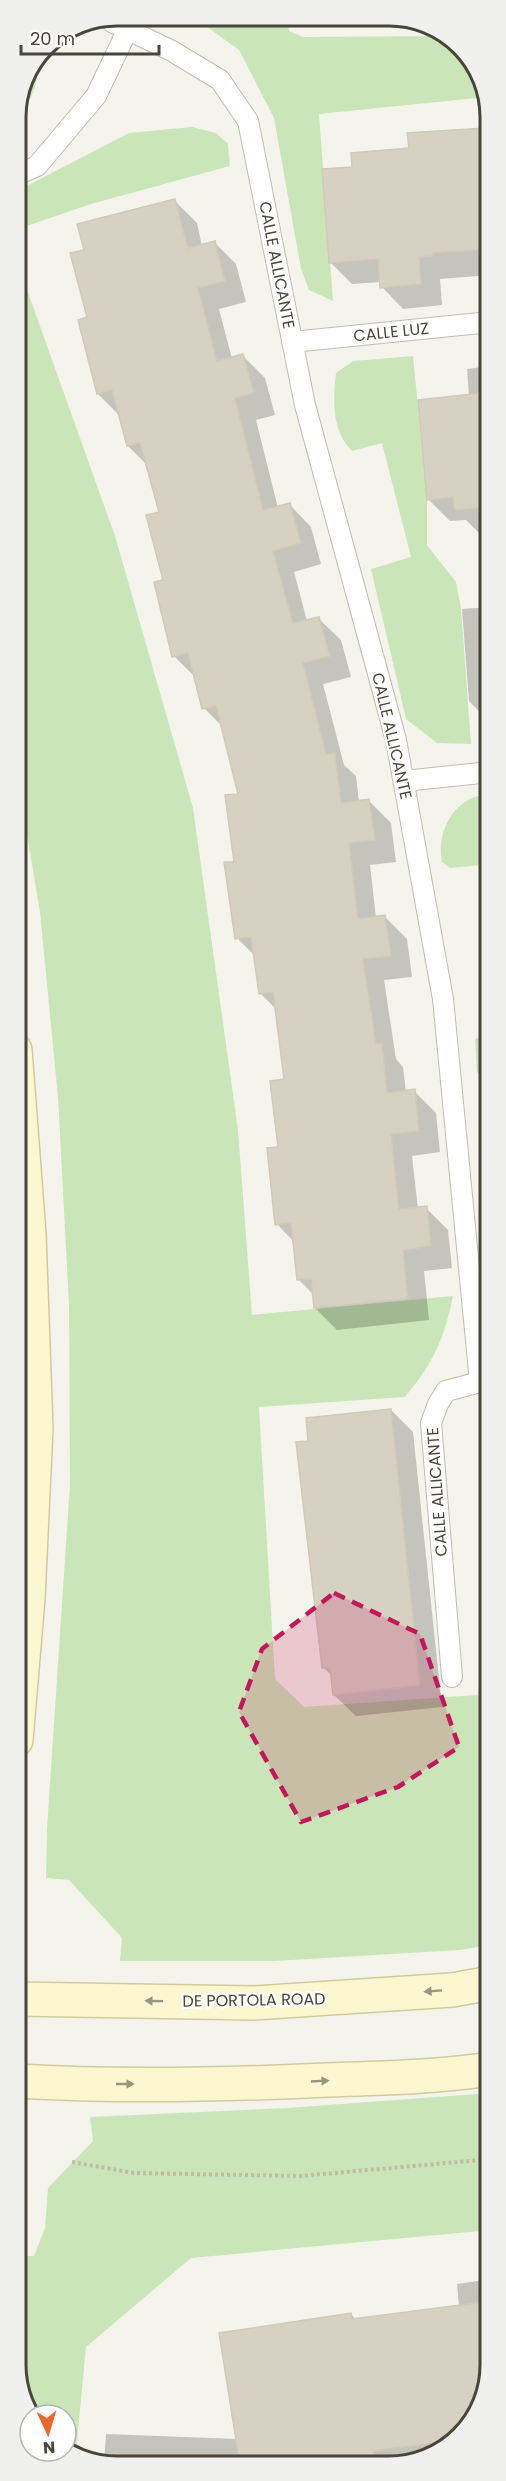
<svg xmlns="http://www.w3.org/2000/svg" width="506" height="2481" viewBox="0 0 506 2481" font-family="Poppins,sans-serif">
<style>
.green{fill:#cae6b8}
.shadow{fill:#0003}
.building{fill:#d6d1c2;stroke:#d0cab6;stroke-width:1.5}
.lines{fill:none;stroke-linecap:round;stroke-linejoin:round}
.lane-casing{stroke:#c0bdaf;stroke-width:22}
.secondary-casing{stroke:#d1cb9f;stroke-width:36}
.path{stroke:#c1bba1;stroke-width:4;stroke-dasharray:3 3;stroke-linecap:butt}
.lane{stroke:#fff;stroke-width:20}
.secondary{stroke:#fbf7d0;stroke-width:33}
.oneway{fill:#99957e}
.marked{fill:#c2185b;fill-opacity:0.2;stroke:#c2185b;stroke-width:4.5;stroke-dasharray:12 8;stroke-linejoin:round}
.labels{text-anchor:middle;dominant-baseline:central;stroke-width:4.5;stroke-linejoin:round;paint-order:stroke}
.street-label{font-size:16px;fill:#49453a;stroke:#fff}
.rim{fill:none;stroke:#49453a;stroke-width:3}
</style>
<rect width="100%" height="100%" fill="#f5f4ec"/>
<path class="green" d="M288 20 289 31 303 37 444 36 466 49 487 97 319 114 333 301 309 290 301 269 274 118 239 50 199 21Z
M39 58C38 82 34 101 15 117V110Z
M192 127 216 133 228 144 230 166 91 204 15 230V192L129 133Z
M15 256 115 536 193 808 238 1130 252 1315 453 1296C444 1339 434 1362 405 1397L259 1407 275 1679 304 1707 491 1694V1945L459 1950 275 1961H120L122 1938 69 1880 46 1878 47 1828 70 1484 69 1305 58 1097 40 912 15 764Z
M413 356 427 500V545L456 582 461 608 471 744 437 743 406 719 371 569 411 557 382 443 352 451C331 430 333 400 336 373L353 361Z
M490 794V926L482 865 450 868 442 862C437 837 448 809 472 798 477 796 485 795 490 794Z
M490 1034V1080H487L477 1072 475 1039Z
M491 2093V2230L191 2258 86 2347 76 2452 66 2446V2415H33L16 2377V2256H34L45 2228 48 2188 93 2141 90 2117 287 2108Z"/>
<path class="shadow" d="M484 129 490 136V275L440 279 442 305 403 309 382 287 381 282 352 284 330 262 353 168Z
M175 201 197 223 202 246 214 242 236 264 246 302 219 309 232 359 243 356 265 378 275 415 256 420 278 508 290 505 311 527 321 564 294 572 307 621 319 619 341 640 351 677 323 684 344 765 356 776 359 802 369 801 391 823 396 862 370 865 376 918 385 917 407 939 412 977 384 980 396 1059 403 1067 406 1092 414 1091 436 1113 440 1152 412 1156 418 1209 426 1208 448 1230 452 1268 424 1271 429 1320 337 1330 315 1308 314 1295 299 1280 294 1242 277 1224 279 1148 286 1081 277 1010 260 993 255 956 237 938 236 863 240 795 223 727 204 708 196 678 174 656 165 581 161 513 147 465 128 446 120 416 98 394 89 318 86 251Z
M490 366V530L478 532 466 520 450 521 428 499 469 396 467 369Z
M490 607V723L469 701 462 609Z
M391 1410 413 1432 442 1707 356 1716 334 1695 332 1676 324 1668 310 1442Z
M491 2279V2371L462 2436 402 2465 104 2464 106 2434 237 2439 351 2314 356 2320 459 2307 457 2284Z"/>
<path class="building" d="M485 128V138L490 137V249L433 253V256L419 257 421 284 380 288 378 259 329 263 322 169 352 167 351 153 409 148 407 133Z
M175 199 188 248 215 241 225 281 198 288 217 361 243 354 254 393 235 398 263 510 290 503 301 543 273 551 293 623 319 617 330 656 303 663 326 754 335 753 341 803 369 799 375 840 349 843 358 919 385 915 391 956 363 959 376 1044 382 1043 387 1093 415 1089 419 1131 391 1134 399 1209 427 1206 431 1246 403 1250 408 1299 314 1308 311 1279 297 1280 291 1223 275 1225 267 1148 278 1147 270 1081 284 1079 273 992 259 994 251 937 235 939 224 862H234L225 795 238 794 216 706 202 709 188 653 172 657 154 582 163 580 146 515 159 512 140 443 127 446 112 390 97 394 78 320 87 317 70 253 84 250 77 224Z
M490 392V507L455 510 453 497 427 500 418 400Z
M391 1409 420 1685 333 1695 330 1668H322L296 1442 308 1441 306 1418Z
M491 2301V2371L462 2436 450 2441 373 2451 375 2465H240L219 2333 351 2313 352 2319Z"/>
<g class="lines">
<defs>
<path id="lane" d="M112 22 172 51 220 80 248 121 305 405 396 740 443 999 480 1382
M15 176 37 166 96 96 128 29
M292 342 490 322
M404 781 490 772
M452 1677 431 1423 438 1404 446 1391 480 1382H491"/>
<path id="secondary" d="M15 1050 29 1234 36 1429 28 1598 16 1740
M16 1999 253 2003 452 1990 491 1983
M16 2081C119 2087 223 2085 327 2080 382 2078 436 2077 491 2069"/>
</defs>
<use href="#lane" class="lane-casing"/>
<use href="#secondary" class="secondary-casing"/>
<path class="path" d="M72 2162 134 2173 301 2176 491 2159"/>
<use href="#lane" class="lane"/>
<use href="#secondary" class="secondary"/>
</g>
<defs><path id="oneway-solid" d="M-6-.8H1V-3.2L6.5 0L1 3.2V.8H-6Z" transform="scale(1.5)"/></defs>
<g class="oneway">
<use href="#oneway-solid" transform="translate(433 1991) rotate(176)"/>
<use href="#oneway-solid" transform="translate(154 2001) rotate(-179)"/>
<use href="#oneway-solid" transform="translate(320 2081) rotate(-3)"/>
<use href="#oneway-solid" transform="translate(125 2084)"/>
</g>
<path class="marked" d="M334 1593 420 1634 459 1747 398 1787 301 1822 239 1712 262 1649Z"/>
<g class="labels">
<g class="street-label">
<text transform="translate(277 265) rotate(79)">CALLE ALLICANTE</text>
<text transform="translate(391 332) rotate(-6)">CALLE LUZ</text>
<text transform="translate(392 736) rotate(77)">CALLE ALLICANTE</text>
<text transform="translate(437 1492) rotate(-94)">CALLE ALLICANTE</text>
<text transform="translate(254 2000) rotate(-1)">DE PORTOLA ROAD</text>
</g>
</g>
<path d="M0 0H506V2481H0ZM117 26H389A91 91 0 0 1 480 117V2365A91 91 0 0 1 389 2456H117A91 91 0 0 1 26 2365V117A91 91 0 0 1 117 26Z" fill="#f0f0ef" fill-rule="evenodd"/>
<path class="rim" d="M117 26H389A91 91 0 0 1 480 117V2365A91 91 0 0 1 389 2456H117A91 91 0 0 1 26 2365V117A91 91 0 0 1 117 26Z"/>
<g transform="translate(48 2433) rotate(176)"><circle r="28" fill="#ffffff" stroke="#b6b5b0" stroke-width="1.5"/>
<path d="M0-4.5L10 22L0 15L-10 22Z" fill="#eb682d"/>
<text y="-9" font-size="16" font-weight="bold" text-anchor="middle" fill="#49453a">N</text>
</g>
<path d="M21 45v9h138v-9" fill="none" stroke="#49453a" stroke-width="3"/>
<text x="30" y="45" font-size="18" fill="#49453a" stroke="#ffffff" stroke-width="4.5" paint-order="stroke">20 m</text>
</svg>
